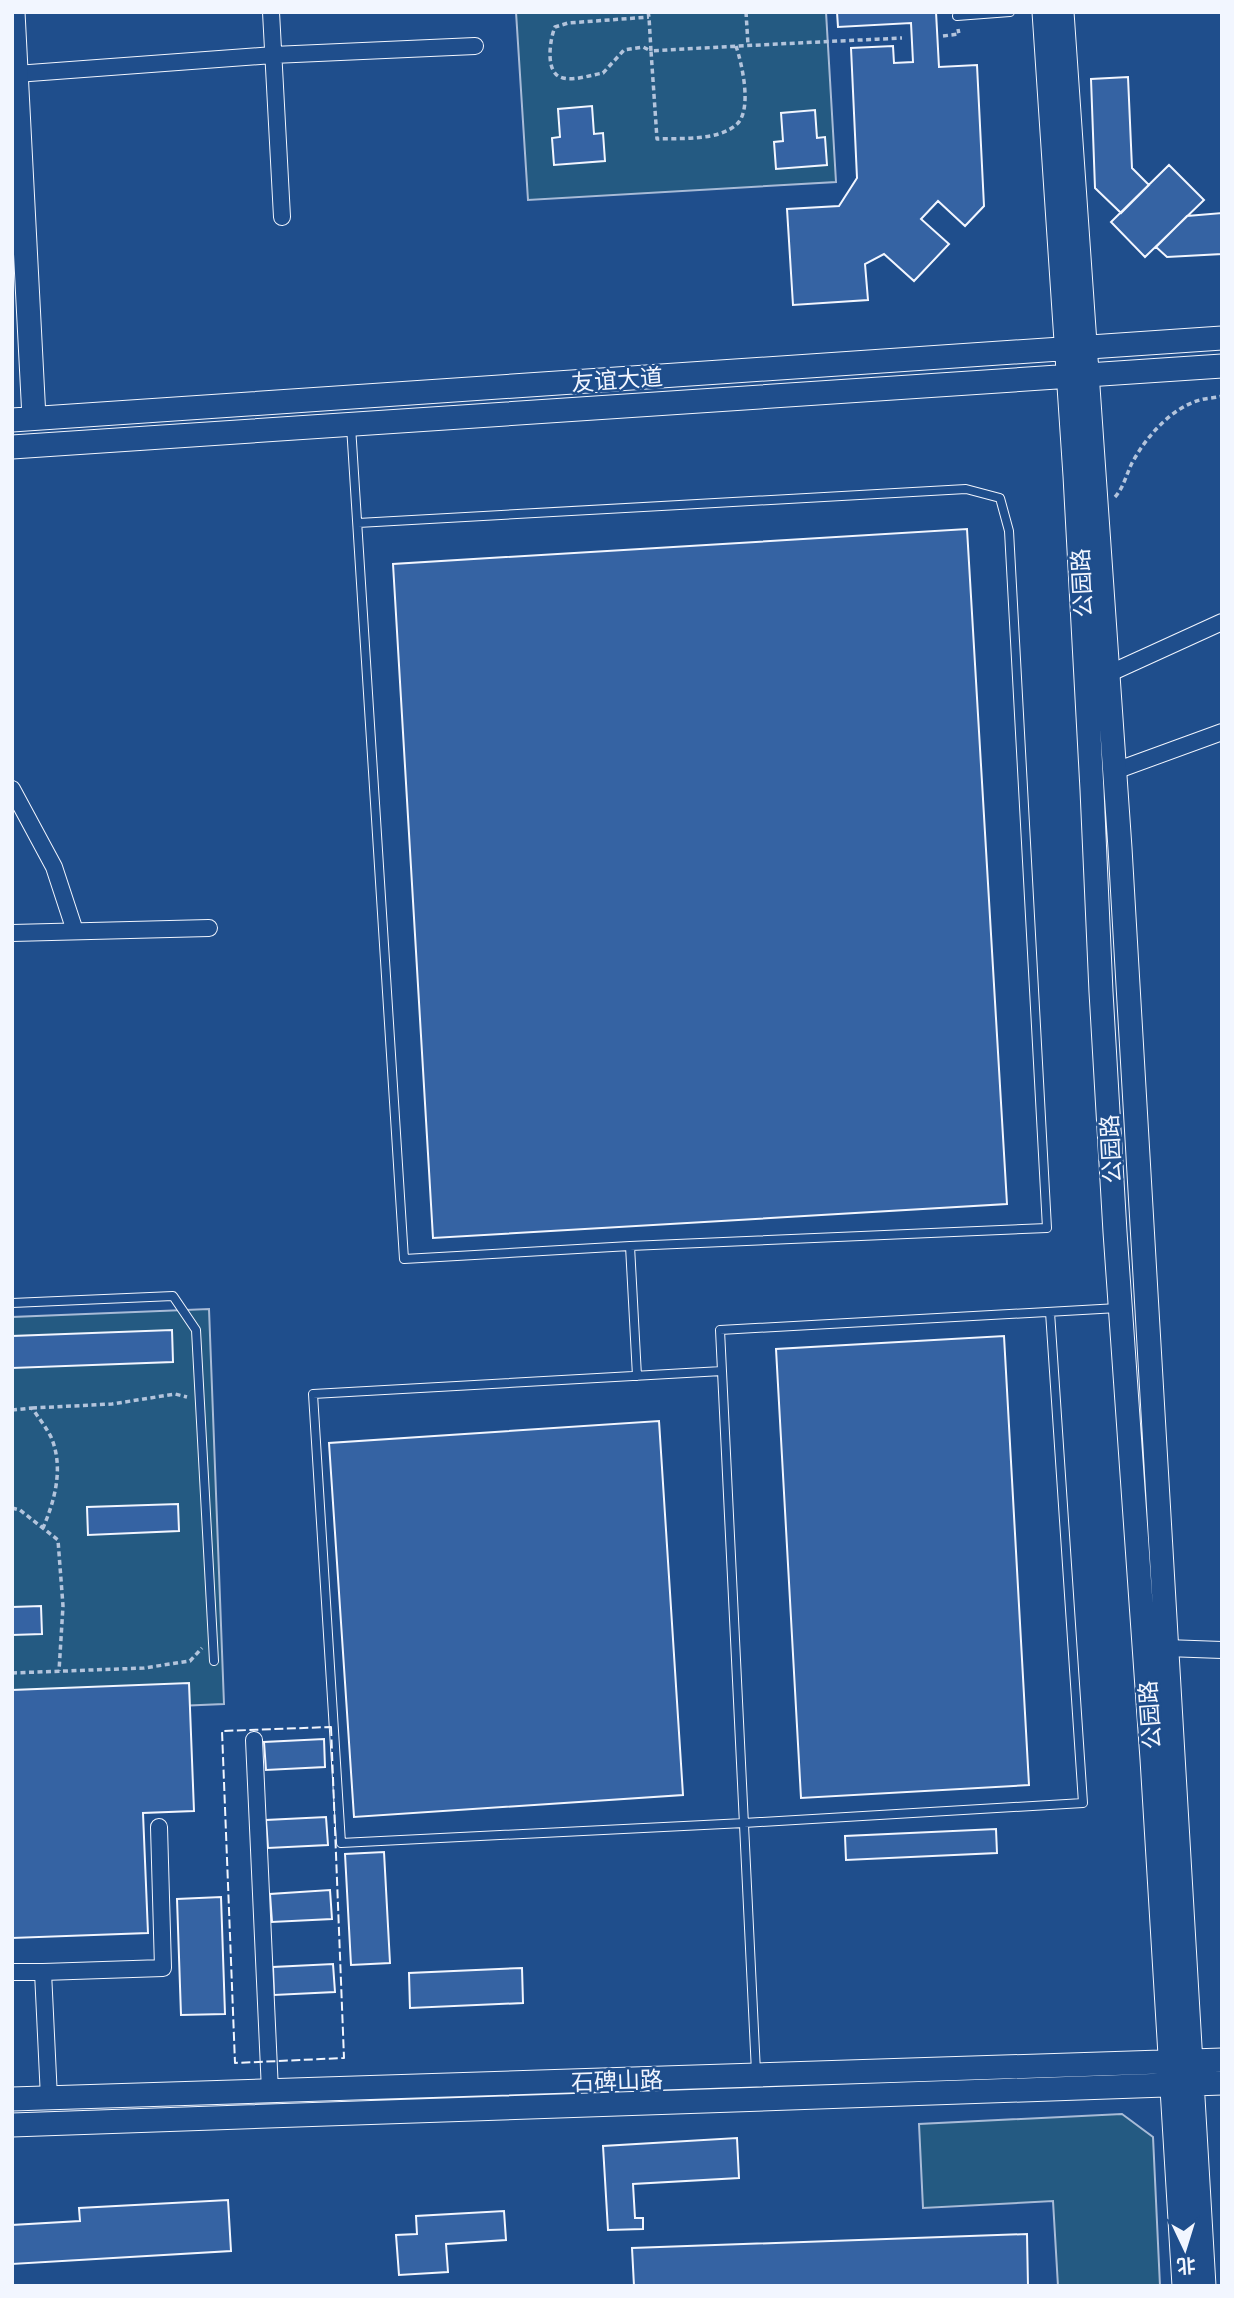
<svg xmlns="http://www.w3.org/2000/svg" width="1234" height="2298" viewBox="0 0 1234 2298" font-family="'Golos Text','Noto Sans SC',sans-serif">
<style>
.green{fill:#245a82;stroke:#a8bbd7;stroke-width:2}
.building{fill:#3563a3;stroke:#f2f6ff;stroke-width:2}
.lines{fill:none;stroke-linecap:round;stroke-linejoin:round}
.lane-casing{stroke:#f2f6ff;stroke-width:10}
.street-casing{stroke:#f2f6ff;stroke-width:18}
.secondary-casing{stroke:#f2f6ff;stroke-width:25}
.path{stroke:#b3c4dc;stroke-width:3.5;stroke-dasharray:5 3.5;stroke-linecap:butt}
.lane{stroke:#1f4e8c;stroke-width:8}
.street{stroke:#1f4e8c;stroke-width:16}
.secondary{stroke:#1f4e8c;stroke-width:23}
.fence{stroke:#f2f6ff;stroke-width:2;stroke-dasharray:9 3.5;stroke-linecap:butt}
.labels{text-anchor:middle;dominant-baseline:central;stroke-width:5;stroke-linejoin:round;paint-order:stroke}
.street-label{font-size:23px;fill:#f2f6ff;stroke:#1f4e8c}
</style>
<rect width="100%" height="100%" fill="#1f4e8c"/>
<path class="green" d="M516 12H826L836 182 528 200Z
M209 1309 224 1704 12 1713V1317Z
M1122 2114 1153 2137 1160 2286H1058L1053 2201 923 2208 919 2124Z"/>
<path class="building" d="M837 12H936L939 67 977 65 984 206 965 226 938 201 921 219 949 244 914 281 884 254 865 264 868 300 793 305 787 209 839 206 857 178 851 48 893 46 894 63 913 62 911 23 838 27Z
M1128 77 1132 168 1149 185 1121 213 1095 188 1091 79Z
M592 106 594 134 603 133 605 161 554 165 552 138 560 137 558 109Z
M815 110 817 138 825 137 827 165 776 169 774 142 783 141 781 113Z
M1169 165 1204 200 1145 257 1111 222Z
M1222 213V254L1167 257 1156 247 1187 216Z
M967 529 1007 1204 433 1238 393 564Z
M172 1330 173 1362 12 1368V1336Z
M1004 1336 1029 1785 801 1798 776 1349Z
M659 1421 683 1795 354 1817 329 1443Z
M178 1504 179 1531 88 1535 87 1507Z
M41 1606 42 1634 12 1635V1607Z
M189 1683 194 1811 143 1813 148 1933 12 1938V1690Z
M324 1739 325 1767 266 1770 264 1742Z
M326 1817 328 1845 268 1848 266 1820Z
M996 1829 997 1853 846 1860 845 1836Z
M384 1852 390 1963 351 1965 345 1854Z
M330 1890 332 1919 272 1922 270 1894Z
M221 1897 225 2014 181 2015 177 1899Z
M333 1964 335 1992 274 1995 273 1967Z
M522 1968 523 2003 410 2008 409 1973Z
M737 2138 739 2178 633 2184 635 2218H643V2229L608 2230 603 2146Z
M228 2200 231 2251 12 2264V2225L80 2221 79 2208Z
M504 2211 506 2240 446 2244 448 2272 399 2275 396 2235 417 2234 416 2216Z
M1027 2234 1028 2286H634L632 2248Z"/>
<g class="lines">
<defs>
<path id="lane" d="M957 16 1010 12
M351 426 404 1259 630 1246 637 1376
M358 523 966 489 1000 498 1009 531 1047 1228 630 1246
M12 1303 173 1296 196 1330 214 1661
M722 1371 313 1394 341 1843 744 1823 1083 1803 1050 1312
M756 2072 720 1330 1118 1308"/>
<path id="street" d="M271 12 282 217
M16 74 273 55 475 46
M1108 674 1222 622
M1115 771 1222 732
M12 789 54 867 75 931
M12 933 209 928
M1166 1648 1222 1650
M254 1740 270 2091
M12 1972H43L49 2098
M43 1972 163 1968 159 1827"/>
<path id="secondary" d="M13 12 34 418
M1044 12 1075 476 1092 790 1101 992 1115 1232 1152 1759 1184 2286
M1062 12 1120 848 1204 2286
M12 420 1222 338
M12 447 1222 366
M12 2099 1222 2060
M12 2125 1222 2083"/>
</defs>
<use href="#lane" class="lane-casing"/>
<use href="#street" class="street-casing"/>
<use href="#secondary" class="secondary-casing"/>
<path class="path" d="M648 12 649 17 651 51 643 47 624 50 603 73C591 75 574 81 563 78 544 74 550 39 555 27L568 23 649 17
M746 12 748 45
M943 36 959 34 958 29
M736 46C742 64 753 111 736 125 717 141 681 138 657 139L651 51C734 46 818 42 902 38
M1115 497C1124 487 1126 475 1132 463 1146 437 1171 408 1200 400 1207 398 1215 398 1222 396
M32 1408 112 1404 175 1394 187 1397
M12 1410 32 1408C38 1417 46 1427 51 1437 64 1467 55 1500 43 1528
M12 1508 20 1510 58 1540 63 1606 59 1671
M12 1673 144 1668 190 1661 202 1648"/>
<use href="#lane" class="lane"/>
<use href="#street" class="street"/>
<use href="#secondary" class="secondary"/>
<path class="fence" d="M331 1727 344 2058 235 2063 222 1731Z"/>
</g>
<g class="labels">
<g class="street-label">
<text transform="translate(617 379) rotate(-4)">友谊大道</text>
<text transform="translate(1081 583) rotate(-93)">公园路</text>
<text transform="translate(1110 1149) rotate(-93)">公园路</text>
<text transform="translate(1149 1715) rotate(-94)">公园路</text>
<text transform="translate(617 2080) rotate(-2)">石碑山路</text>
</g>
</g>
<rect width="1234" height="2298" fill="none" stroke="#f2f6ff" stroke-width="28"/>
<g transform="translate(1185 2249) rotate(176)" stroke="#1f4e8c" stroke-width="5" paint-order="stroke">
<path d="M0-5L12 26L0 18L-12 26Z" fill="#f2f6ff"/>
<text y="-10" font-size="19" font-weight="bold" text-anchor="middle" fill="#f2f6ff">北</text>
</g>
</svg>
